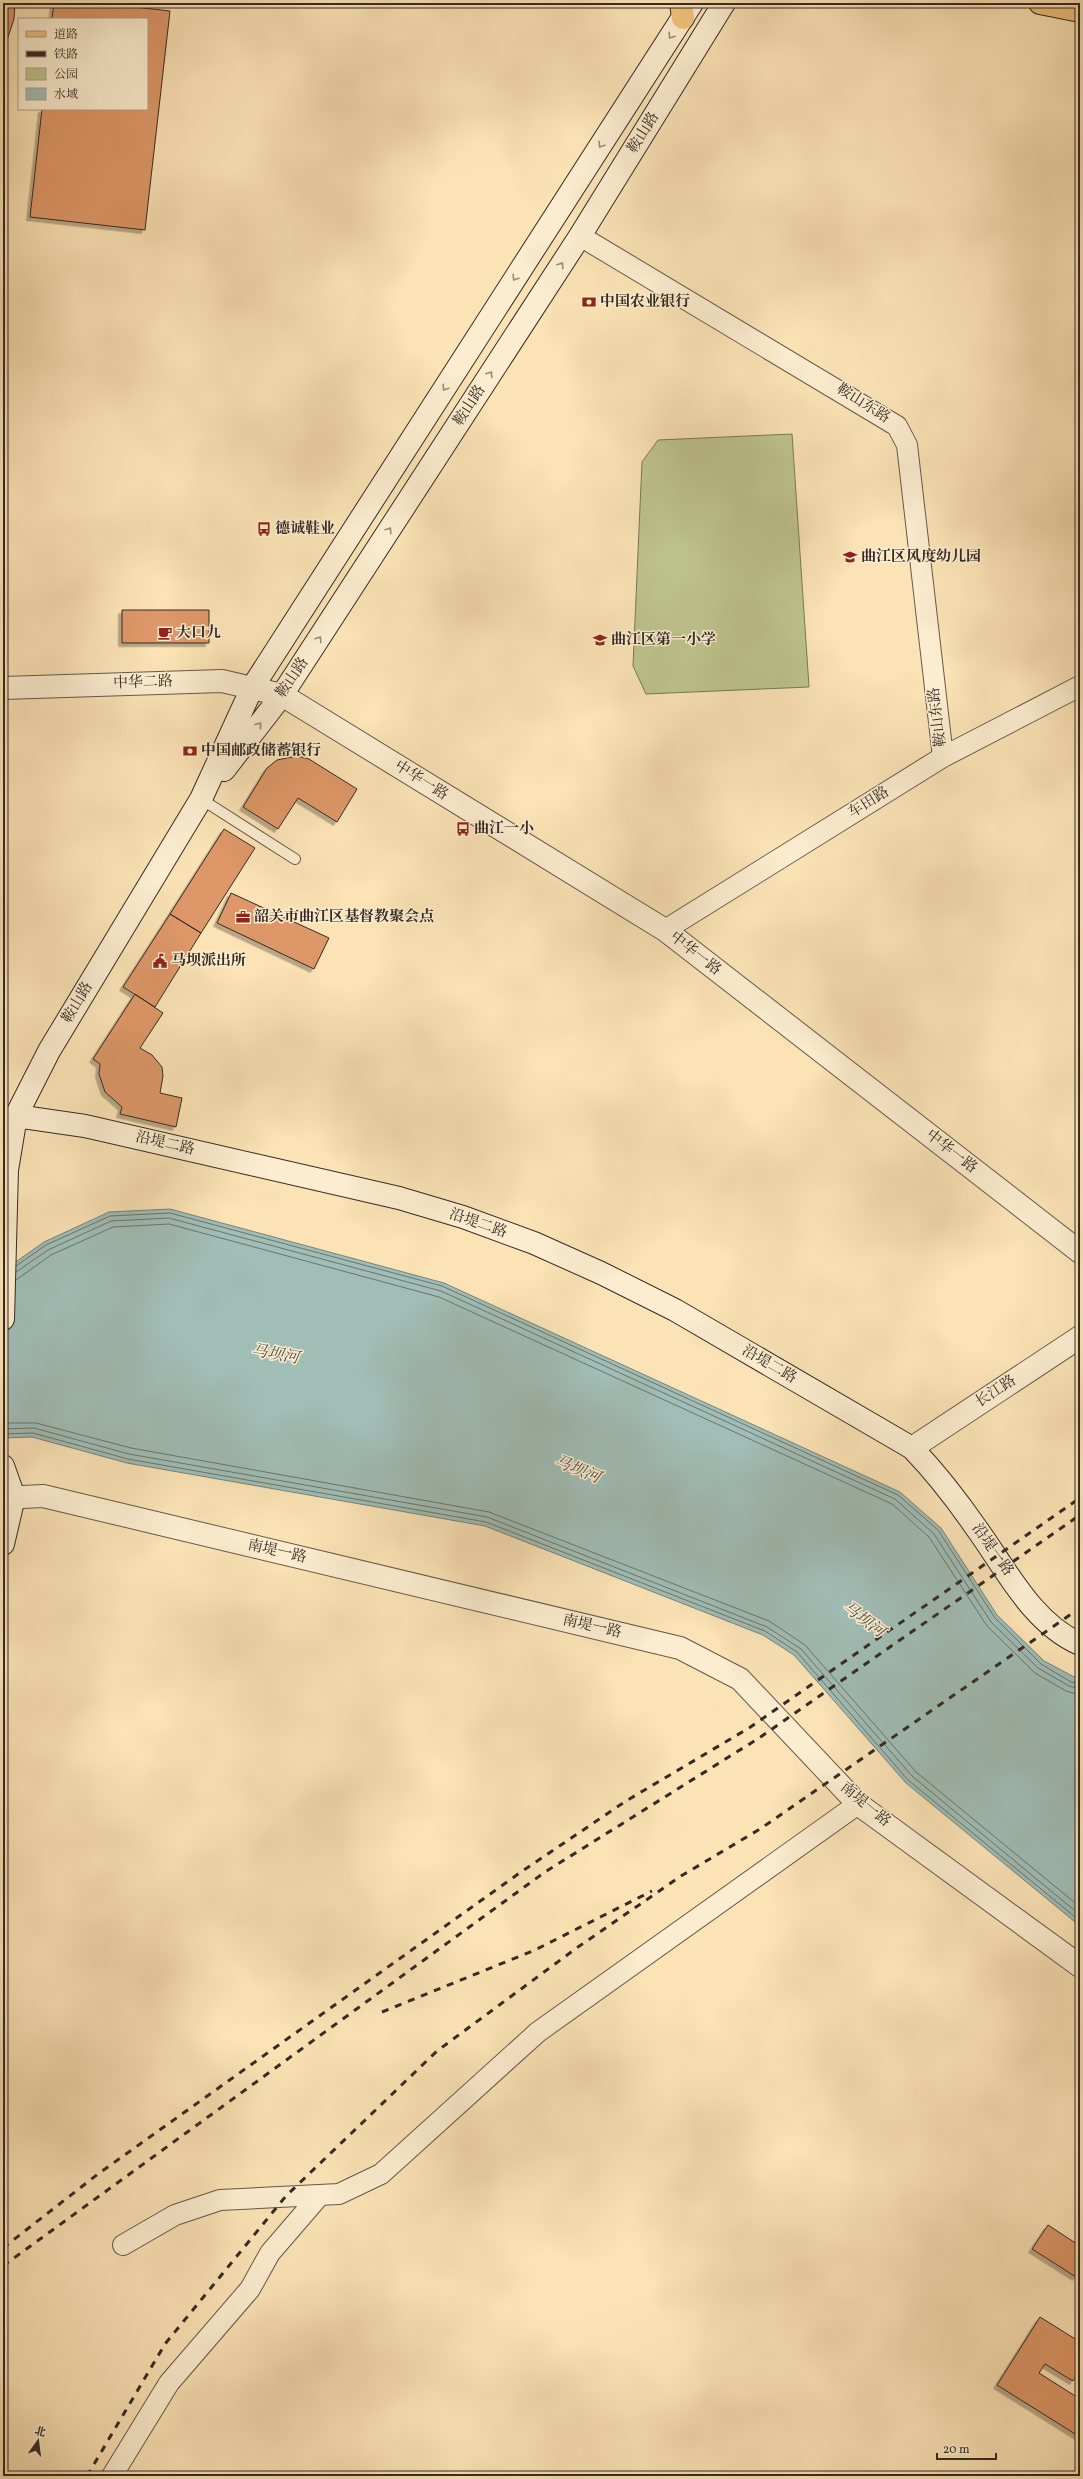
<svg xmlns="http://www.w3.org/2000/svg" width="1083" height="2479" viewBox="0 0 1083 2479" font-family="Vollkorn,'Noto Serif SC',serif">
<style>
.green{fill:#bec48e;stroke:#7a7758}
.water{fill:#a0bdb6;stroke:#75827b}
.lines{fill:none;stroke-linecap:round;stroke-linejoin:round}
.shore{stroke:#6a746c;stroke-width:1}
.building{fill:#dd9768;stroke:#352a23;filter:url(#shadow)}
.service-casing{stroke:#665848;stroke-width:12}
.minor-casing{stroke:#665848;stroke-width:22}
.tertiary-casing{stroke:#665848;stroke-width:24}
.secondary-casing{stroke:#352a23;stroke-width:24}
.primary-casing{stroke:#352a23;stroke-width:24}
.service{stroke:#fcedd0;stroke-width:10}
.minor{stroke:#fcedd0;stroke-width:20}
.tertiary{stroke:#fcedd0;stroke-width:22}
.secondary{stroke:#fcedd0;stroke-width:22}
.primary{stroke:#eec27b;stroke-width:22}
.rail{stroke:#352a23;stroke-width:3;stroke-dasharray:7 7;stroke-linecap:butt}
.oneway{stroke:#988c7a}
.labels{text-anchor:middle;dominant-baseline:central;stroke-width:3;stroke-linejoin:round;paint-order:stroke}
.street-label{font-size:15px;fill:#352a23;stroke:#fcedd0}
.poi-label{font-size:15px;font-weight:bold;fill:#352a23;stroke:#fcedd0;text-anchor:start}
.water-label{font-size:16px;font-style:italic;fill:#504f48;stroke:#fcedd0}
</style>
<defs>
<filter id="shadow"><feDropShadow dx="-3.5" dy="3.5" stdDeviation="0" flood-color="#0004"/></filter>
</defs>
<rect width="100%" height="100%" fill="#fbe3b6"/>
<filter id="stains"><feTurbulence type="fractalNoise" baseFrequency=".005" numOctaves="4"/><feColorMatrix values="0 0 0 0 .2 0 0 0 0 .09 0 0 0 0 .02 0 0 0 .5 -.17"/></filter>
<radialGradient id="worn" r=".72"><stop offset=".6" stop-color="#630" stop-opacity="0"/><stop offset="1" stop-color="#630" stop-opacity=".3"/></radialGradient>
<path class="green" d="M792 434 809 687 646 694 633 666 642 462 658 440Z"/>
<path class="water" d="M170 1209 444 1283 900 1492 941 1528 997 1615 1044 1661 1080 1680V1926L906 1783 794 1655 763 1635 485 1526 127 1463 32 1437 3 1438V1271L44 1242 109 1212Z"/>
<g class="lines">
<path class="shore" d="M16 1266 46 1245 110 1216 170 1213 442 1286 898 1495 938 1530 995 1618 1041 1664 1071 1682 1080 1684
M16 1272 48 1250 111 1221 169 1218 441 1291 895 1499 934 1534 991 1622 1038 1668 1069 1686 1080 1689
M16 1280 51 1255 113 1227 169 1224 439 1297 892 1504 929 1537 987 1626 1035 1673 1066 1691 1080 1695
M3 1423H36L131 1448 489 1512 769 1621 805 1645 916 1772 1080 1907
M3 1429 34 1428 129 1454 487 1517 767 1627 801 1649 912 1776 1080 1915
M3 1434 33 1433 128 1459 486 1522 765 1631 797 1652 908 1780 1080 1921"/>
</g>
<path class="building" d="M3 3H15L14 19 3 52Z
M54 3H100L170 11 145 230 30 217 42 109H147V19H52Z
M122 610H209V643H122Z
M297 756 309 759 357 789 337 822 298 798 278 829 243 807 267 768 277 760Z
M224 829 255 848 201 933 170 914Z
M231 893 329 938 314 969 217 923Z
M170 914 201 933 155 1007 123 987Z
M135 994 163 1013 140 1048 152 1055 162 1067 163 1076 160 1093 182 1098 176 1127 120 1114 122 1107 105 1092 99 1074 100 1064 93 1059Z
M1048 2225 1080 2246V2271L1076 2277 1032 2249Z
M1040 2317 1080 2342V2371L1073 2381 1045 2364 1039 2373 1080 2399V2437L997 2385Z"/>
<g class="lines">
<defs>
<path id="service" d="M201 799 295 859"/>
<path id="minor" d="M580 236 897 426 907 445 943 757
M665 930 943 757 1080 686
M123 2245 175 2215 220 2200 339 2194 381 2174 538 2032 858 1804
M112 2476 169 2383 250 2289 270 2253 320 2195"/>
<path id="tertiary" d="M3 688 222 681 282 695 665 930 1080 1252
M912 1448 1080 1337
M3 1498 43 1496 680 1648 740 1679 858 1804 1080 1966"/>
<path id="secondary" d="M224 770 282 695 580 236 724 3
M3 1121 16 1116 85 1126 399 1198 463 1217 534 1243 601 1273 675 1310 912 1448C936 1473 957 1500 977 1529 1006 1569 1032 1623 1080 1644
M3 1319 7 1170 16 1116 49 1051 201 799 252 688 692 3
M3 1466 14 1497 3 1544"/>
<path id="primary" d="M681 3 683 18
M1040 3 1080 11"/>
</defs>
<use href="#service" class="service-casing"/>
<use href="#minor" class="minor-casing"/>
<use href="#tertiary" class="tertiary-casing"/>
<use href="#secondary" class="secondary-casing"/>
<use href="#primary" class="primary-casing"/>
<use href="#service" class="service"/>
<use href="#minor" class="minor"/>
<use href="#tertiary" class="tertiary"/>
<use href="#secondary" class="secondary"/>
<use href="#primary" class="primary"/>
<path class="rail" d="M382 2012 535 1950 652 1891
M3 2248 98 2174 521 1872 626 1801 749 1728 1080 1498
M3 2266 545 1872 759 1738 1080 1515
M87 2476 165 2344 286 2196 437 2051 578 1947 681 1876 760 1829 1080 1608"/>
</g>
<defs><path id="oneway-chevron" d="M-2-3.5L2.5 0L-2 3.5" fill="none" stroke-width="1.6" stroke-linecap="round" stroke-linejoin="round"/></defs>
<g class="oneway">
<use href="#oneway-chevron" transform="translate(671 36) rotate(123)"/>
<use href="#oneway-chevron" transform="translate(601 145) rotate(123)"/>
<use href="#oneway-chevron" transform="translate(561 265) rotate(-57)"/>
<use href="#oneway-chevron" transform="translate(515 278) rotate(123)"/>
<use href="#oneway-chevron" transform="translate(490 374) rotate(-57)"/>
<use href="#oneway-chevron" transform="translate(445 388) rotate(123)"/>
<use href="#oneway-chevron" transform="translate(389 530) rotate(-57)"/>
<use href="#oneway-chevron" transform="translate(319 639) rotate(-57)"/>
<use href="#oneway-chevron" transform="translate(259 725) rotate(-52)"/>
</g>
<defs>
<symbol id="bank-bare" viewBox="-9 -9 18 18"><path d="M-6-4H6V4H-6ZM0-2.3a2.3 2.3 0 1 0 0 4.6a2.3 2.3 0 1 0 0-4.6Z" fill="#8f2418" stroke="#fcedd0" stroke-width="2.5" paint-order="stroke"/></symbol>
<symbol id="bus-bare" viewBox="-9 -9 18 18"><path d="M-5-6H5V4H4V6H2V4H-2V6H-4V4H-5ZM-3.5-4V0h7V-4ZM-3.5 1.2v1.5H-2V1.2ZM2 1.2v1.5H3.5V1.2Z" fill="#8f2418" stroke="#fcedd0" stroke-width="2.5" paint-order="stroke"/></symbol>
<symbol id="school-bare" viewBox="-9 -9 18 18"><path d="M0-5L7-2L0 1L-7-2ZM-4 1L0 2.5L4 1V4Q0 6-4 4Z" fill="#8f2418" stroke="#fcedd0" stroke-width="2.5" paint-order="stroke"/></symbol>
<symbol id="cafe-bare" viewBox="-9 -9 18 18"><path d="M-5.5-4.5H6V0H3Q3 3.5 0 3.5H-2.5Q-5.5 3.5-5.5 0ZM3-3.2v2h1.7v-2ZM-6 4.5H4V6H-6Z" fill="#8f2418" stroke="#fcedd0" stroke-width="2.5" paint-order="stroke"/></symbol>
<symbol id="office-bare" viewBox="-9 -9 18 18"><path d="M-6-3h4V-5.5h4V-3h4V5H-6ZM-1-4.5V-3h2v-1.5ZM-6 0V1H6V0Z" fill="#8f2418" stroke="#fcedd0" stroke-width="2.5" paint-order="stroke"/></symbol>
<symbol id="civic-bare" viewBox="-9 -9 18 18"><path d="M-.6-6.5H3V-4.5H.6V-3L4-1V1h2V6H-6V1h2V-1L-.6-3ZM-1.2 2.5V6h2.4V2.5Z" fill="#8f2418" stroke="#fcedd0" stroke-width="2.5" paint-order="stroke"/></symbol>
</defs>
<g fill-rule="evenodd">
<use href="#bank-bare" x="579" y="292" width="20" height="20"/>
<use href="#bus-bare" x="254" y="519" width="20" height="20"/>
<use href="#school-bare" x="840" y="547" width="20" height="20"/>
<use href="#cafe-bare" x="155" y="623" width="20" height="20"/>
<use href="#school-bare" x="590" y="630" width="20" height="20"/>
<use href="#bank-bare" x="180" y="741" width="20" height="20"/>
<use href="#bus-bare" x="453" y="819" width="20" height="20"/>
<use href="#office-bare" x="233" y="907" width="20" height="20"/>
<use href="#civic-bare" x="150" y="951" width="20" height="20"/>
</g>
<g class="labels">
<g class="street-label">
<text transform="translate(644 133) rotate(-58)">鞍山路</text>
<text transform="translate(863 404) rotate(32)">鞍山东路</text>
<text transform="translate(470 406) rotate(-57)">鞍山路</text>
<text transform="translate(293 678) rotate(-56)">鞍山路</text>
<text transform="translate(143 683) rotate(-2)">中华二路</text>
<text transform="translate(938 717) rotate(-97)">鞍山东路</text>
<text transform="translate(421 781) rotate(32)">中华一路</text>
<text transform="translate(869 803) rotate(-32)">车田路</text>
<text transform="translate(695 954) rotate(38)">中华一路</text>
<text transform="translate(78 1003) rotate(-59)">鞍山路</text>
<text transform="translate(165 1144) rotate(13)">沿堤二路</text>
<text transform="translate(951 1152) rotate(38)">中华一路</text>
<text transform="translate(478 1224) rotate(19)">沿堤二路</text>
<text transform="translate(769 1365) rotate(30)">沿堤二路</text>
<text transform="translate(996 1392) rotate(-33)">长江路</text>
<text transform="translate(992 1550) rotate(55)">沿堤一路</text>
<text transform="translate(277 1552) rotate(13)">南堤一路</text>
<text transform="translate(592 1627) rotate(13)">南堤一路</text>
<text transform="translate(865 1805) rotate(40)">南堤一路</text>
</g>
<g class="poi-label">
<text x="600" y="302">中国农业银行</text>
<text x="275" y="529">德诚鞋业</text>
<text x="861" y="557">曲江区风度幼儿园</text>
<text x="176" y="633">大口九</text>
<text x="611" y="640">曲江区第一小学</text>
<text x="201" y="751">中国邮政储蓄银行</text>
<text x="474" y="829">曲江一小</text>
<text x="254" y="917">韶关市曲江区基督教聚会点</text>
<text x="171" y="961">马坝派出所</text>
</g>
<g class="water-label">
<text transform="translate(275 1355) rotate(10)">马坝河</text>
<text transform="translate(577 1470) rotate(22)">马坝河</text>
<text transform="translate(863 1620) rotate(37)">马坝河</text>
</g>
</g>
<rect width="1083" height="2479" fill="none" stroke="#fbe3b6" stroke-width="16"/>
<rect x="4" y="4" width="1075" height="2471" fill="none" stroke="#352a23" stroke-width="2"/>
<rect x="8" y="8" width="1067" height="2463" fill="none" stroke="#352a23"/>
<rect x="18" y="18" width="130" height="92" fill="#fcedd0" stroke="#ac9f8b"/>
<rect x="26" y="31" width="20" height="6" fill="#eec27b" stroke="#ac9f8b"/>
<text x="54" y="38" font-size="12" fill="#352a23">道路</text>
<rect x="26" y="51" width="20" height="6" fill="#352a23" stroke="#ac9f8b"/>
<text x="54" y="58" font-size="12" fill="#352a23">铁路</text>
<rect x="26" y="68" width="20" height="12" fill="#bec48e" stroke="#ac9f8b"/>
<text x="54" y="78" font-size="12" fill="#352a23">公园</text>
<rect x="26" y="88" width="20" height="12" fill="#a0bdb6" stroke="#ac9f8b"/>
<text x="54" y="98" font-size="12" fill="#352a23">水域</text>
<g transform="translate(38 2441) rotate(14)" stroke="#fcedd0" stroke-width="3" paint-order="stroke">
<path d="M0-3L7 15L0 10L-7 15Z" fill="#352a23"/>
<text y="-6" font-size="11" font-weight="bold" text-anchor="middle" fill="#352a23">北</text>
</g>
<path d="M937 2453v6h59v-6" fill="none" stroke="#352a23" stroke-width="2"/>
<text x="943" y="2453" font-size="12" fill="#352a23" stroke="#fcedd0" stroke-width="3" paint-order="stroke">20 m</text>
<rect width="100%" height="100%" filter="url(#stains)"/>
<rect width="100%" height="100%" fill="url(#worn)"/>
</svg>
